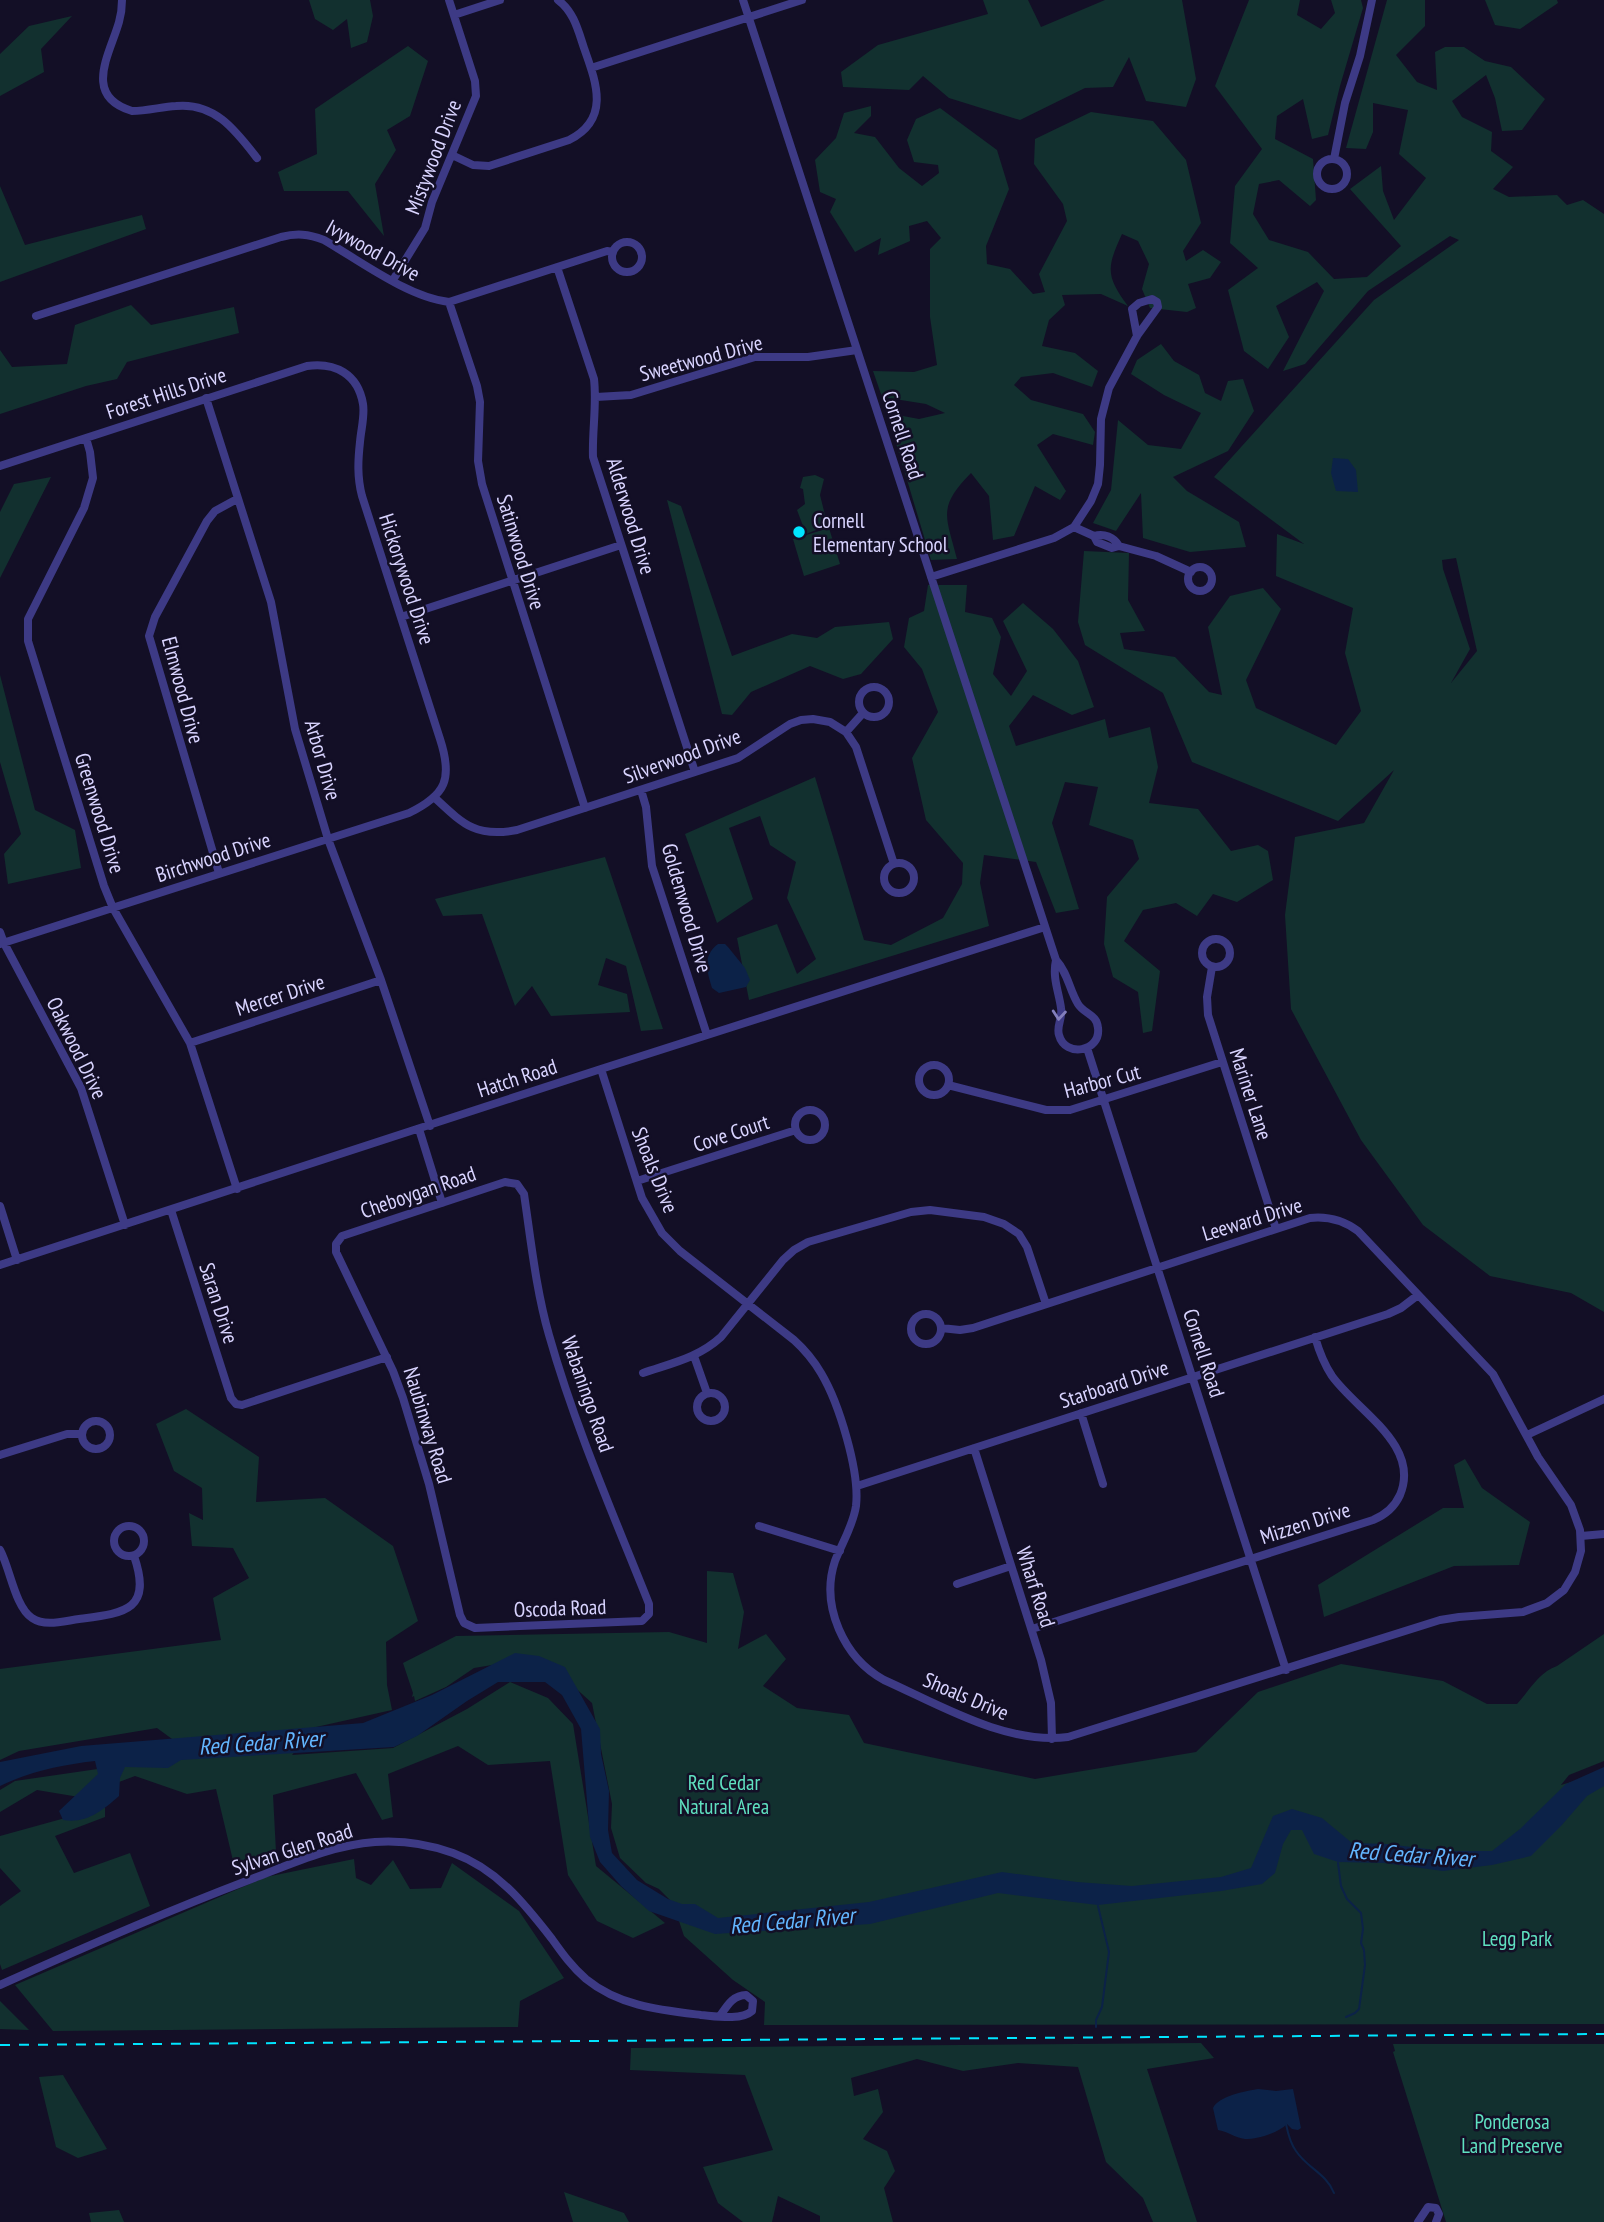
<svg xmlns="http://www.w3.org/2000/svg" width="1604" height="2222" viewBox="0 0 1604 2222" font-family="'PT Sans Narrow',sans-serif">
<style>
.green{fill:#12302f;fill-rule:evenodd}
.water{fill:#0c2248}
.lines{fill:none;stroke-linecap:round;stroke-linejoin:round}
.stream{stroke:#0c2248;stroke-width:2}
.street{stroke:#3d3a85;stroke-width:8}
.rail{stroke:#00e5ff;stroke-width:2;stroke-dasharray:10 9;stroke-linecap:butt}
.oneway{stroke:#837fbc}
.poi-dot{fill:#00e5ff;stroke:#130f26;stroke-width:2.5}
.labels{text-anchor:middle;dominant-baseline:central;stroke-width:5;stroke-linejoin:round;paint-order:stroke}
.street-label{font-size:21px;fill:#d9d4ff;stroke:#130f26}
.poi-label{font-size:21px;fill:#d9d4ff;stroke:#130f26;text-anchor:start}
.park-label{font-size:21px;fill:#5fe0c0;stroke:#130f26}
.water-label{font-size:23px;font-style:italic;fill:#62b6ff;stroke:#130f26}
</style>
<rect width="100%" height="100%" fill="#130f26"/>
<path class="green" d="M309 0H370L373 16 367 42 351 48 347 19 333 30 315 19Z
M983 0H1028L1041 27 1105 0H1182L1196 79 1186 107 1146 101 1129 57 1113 87 1085 88 1020 120 949 98 923 76 909 90 843 87 841 72 878 45 988 14Z
M1249 0H1300L1297 15 1321 29 1335 13 1331 0H1361L1363 8 1340 86 1328 135 1312 139 1303 99 1277 116 1275 139 1313 159 1316 200 1310 206 1279 180 1259 184 1253 214 1269 240 1308 252 1334 279 1367 277 1401 246 1350 189 1381 166 1383 191 1394 220 1426 178 1399 154 1408 110 1373 103V132L1366 149 1346 148 1387 0H1425V26L1396 55 1417 82 1437 90 1435 52 1445 47H1464L1485 61 1511 67 1545 99 1522 130 1502 131 1495 98 1486 75 1452 101 1462 117 1492 132 1491 151 1513 167 1493 189 1509 197 1557 195 1567 205 1583 200 1604 214V1312L1571 1293 1490 1276 1423 1225 1361 1140 1291 1009 1285 915 1295 837 1364 823 1394 770 1338 821 1192 762 1163 693 1085 645 1078 622 1084 551 1129 553 1128 600 1145 631 1120 633 1124 649 1175 657 1209 692 1222 695 1208 627 1230 596 1263 588 1281 609 1246 680 1256 708 1336 745 1361 711 1345 653 1353 608 1276 576 1277 534 1304 544 1214 477 1374 300 1459 240 1450 236 1368 291 1305 364 1283 371 1324 291 1317 282 1276 306 1289 337 1268 369 1244 351 1228 290 1258 268 1230 243 1235 186 1262 149 1215 86ZM1456 558 1477 651 1451 683 1470 649 1443 569 1442 560Z
M1485 0H1557L1558 3 1520 29 1495 25Z
M72 16 41 49 44 72 0 96V54L29 26Z
M408 46 428 61 410 116 387 130 396 150 375 184 384 236 348 191H284L278 172 317 154 315 109Z
M871 106V116L854 133 875 137 899 168 922 186 939 173 938 165 914 162 907 140 916 119 940 108 997 150 1009 189 986 246 987 264 1010 269 1033 294 1045 292 1039 274 1067 221 1063 204 1034 164 1035 139 1091 112 1153 121 1186 160 1201 223 1183 251 1186 261 1203 250 1221 262 1210 278 1188 284 1196 308 1187 312 1150 308 1142 289 1149 264 1138 241 1122 234C1107 267 1105 275 1128 306L1101 294 1062 295 1065 305 1049 320 1042 346 1075 353 1098 371 1092 387 1053 373 1021 377 1014 385 1031 400 1083 414 1095 432 1093 445 1053 434 1037 445 1066 491 1060 500 1035 486 1014 536 993 540 989 496 971 473C937 508 946 515 957 559L931 560 887 413 919 419 945 413 926 404 882 397 873 371 914 372 937 365 930 317V249L941 238 927 221 909 226 910 241 878 255 881 238 855 252 830 212 836 199 820 192 815 160 836 138 844 113Z
M0 186 25 245 142 215 146 229 0 282Z
M131 305 151 325 234 307 239 333 127 362 117 379 86 386 0 414V350L12 367 67 364 75 325Z
M1161 344 1174 361 1199 375 1205 393 1221 401 1228 381 1243 379 1254 411 1228 451 1173 477 1187 491 1239 522 1246 547 1190 552 1143 538 1141 493 1116 531 1093 523 1111 490 1118 420 1148 445 1181 449 1201 413 1164 395 1131 374 1137 360Z
M815 475 824 479 820 495 826 519 821 528 806 534 802 529 803 526 797 510 805 504 803 489 800 488 803 477Z
M51 477 0 578V512L14 484Z
M667 500 681 506 732 656 792 634 817 638 835 627 889 622 893 639 861 674 843 679 810 666 751 692 732 715 722 714Z
M829 528 840 564 804 576 793 539Z
M928 585H967L965 612 992 618 1001 637 993 674 1011 696 1027 671 1003 621 1023 603 1053 629 1078 661 1094 707 1072 715 1033 695 1009 726 1016 746 1105 719 1109 738 1150 727 1158 767 1149 803 1198 809 1231 851 1258 845 1268 851 1273 880 1237 902 1213 894 1197 916 1176 903 1143 910 1124 941 1160 971 1152 1031 1143 1033 1138 992 1113 977 1104 944 1107 897 1139 859 1133 840 1089 825 1098 787 1065 782 1052 823 1079 909 1056 913 1036 862 984 855 980 883 989 926 749 1000 737 938 777 924 797 974 816 959 787 898 796 862 770 845 760 816 729 828 753 899 717 923 685 834 815 777 864 940 891 945 943 918 962 884 963 863 926 820 912 758 938 712 922 669 904 647 909 618 924 611Z
M0 675 35 810 75 830 81 868 8 884 4 854 21 834 0 762Z
M605 857 663 1029 641 1031 626 966 606 958 598 985 627 994 630 1012 551 1016 532 986 515 1006 482 914 443 916 435 899Z
M186 1409 259 1457 256 1502 325 1498 393 1546 418 1621 386 1642 387 1685 392 1710 316 1727 292 1755 393 1748 467 1709 510 1682 548 1698 573 1724 596 1866 665 1923 633 1938 597 1921 568 1875 550 1761 488 1765 458 1746 388 1774 393 1817 382 1820 356 1773 273 1795 276 1852 235 1869 216 1789 187 1794 135 1776 79 1797 37 1790 0 1812V1790L15 1781 194 1755 157 1728 19 1751 0 1760V1669L221 1640 213 1598 249 1578 233 1548 192 1546 189 1513 203 1520 202 1488 174 1471 156 1424Z
M1465 1459 1482 1488 1530 1522 1519 1565 1454 1566 1324 1617 1318 1585 1443 1508H1464L1454 1465Z
M707 1571 733 1573 744 1612 738 1649 766 1634 786 1659 763 1686 797 1708 849 1715 864 1743 1035 1779 1196 1752 1258 1692 1341 1664 1443 1681 1487 1704H1517C1529 1691 1539 1672 1557 1666L1604 1634V1761L1569 1775 1561 1785 1604 1772V2024L764 2025 765 2002 733 1980 684 1936 673 1903 659 1889 646 1883 620 1858 611 1828 612 1804 592 1703 541 1657 474 1668 446 1687 415 1701 414 1696 412 1697 413 1693 403 1663 456 1636 669 1632 707 1643Z
M105 1807V1817L55 1836 74 1873 130 1853 150 1906 2 1970 0 1964V1906L21 1891 0 1868V1836Z
M354 1859 356 1878 371 1885 393 1860 410 1889 441 1888 452 1863 519 1911 564 1978 520 2001 518 2027 53 2031 15 1985 266 1877Z
M0 2001 29 2030 0 2029Z
M1201 2043 1214 2058 1147 2069 1197 2222H1153L1143 2198 1106 2162 1078 2067 1018 2063 963 2071 917 2059 851 2078 854 2096 878 2089 883 2112 863 2139 887 2151 895 2171 884 2188 893 2222H820V2216L778 2196 772 2222H743L718 2203 703 2167 773 2150 745 2075 630 2070 631 2048Z
M1393 2044H1604V2222H1446L1393 2052 1395 2051Z
M63 2075 107 2149 78 2158 56 2147 39 2077Z
M564 2192 624 2213 629 2222H573Z
M119 2210 124 2222H91L89 2213Z"/>
<path class="water" d="M1333 458 1348 459 1356 470 1358 492 1336 491 1331 473Z
M718 944H725L728 947 745 968 750 980 746 987 719 993 712 988C707 972 702 956 718 944Z
M515 1653 539 1656 565 1667 600 1729 601 1754 609 1791 608 1830 612 1853 637 1880 668 1899 682 1904H695L718 1918 869 1902 1002 1872 1077 1882 1132 1886 1221 1877 1251 1868 1273 1816 1292 1809 1322 1818 1352 1843 1387 1844 1444 1851H1492L1520 1829 1566 1784 1604 1767V1786L1587 1796 1561 1826 1531 1856 1492 1865 1443 1871 1384 1863 1338 1862 1314 1854 1302 1830H1291L1283 1844 1275 1873 1262 1884 1221 1891 1098 1905 998 1893 870 1924 715 1934 649 1911 621 1886 600 1862 590 1837 581 1729 562 1695 545 1682H498L467 1701 417 1736 394 1747 181 1760 168 1768 125 1767 120 1778 119 1796C102 1811 86 1824 63 1820L59 1811 98 1774 95 1761C61 1765 31 1771 0 1786V1762L81 1746 363 1723 432 1695Z
M1258 2089 1276 2091 1293 2089 1301 2128 1298 2130 1292 2129 1287 2124C1278 2133 1258 2139 1245 2139 1235 2138 1227 2131 1218 2130L1213 2108C1219 2096 1245 2091 1258 2089Z"/>
<g class="lines">
<path class="stream" d="M1338 1863 1341 1886 1347 1899 1361 1913 1363 1929 1361 1943 1364 1950 1365 1965 1359 2009 1355 2013 1346 2017
M1096 2027V2020L1102 2007 1109 1952 1098 1906
M1286 2124C1288 2134 1290 2143 1296 2151 1307 2168 1326 2173 1334 2193"/>
<path class="street" d="M122 0C122 7 121 15 119 22 110 54 82 96 132 111 147 111 161 107 176 106 215 102 236 131 257 158
M743 0 1056 960C1068 973 1069 989 1078 1004 1084 1014 1097 1014 1098 1028 1101 1052 1065 1058 1059 1035 1056 1026 1063 1018 1061 1008 1059 992 1052 978 1056 960
M454 15 500 0
M591 68 802 0
M452 155 473 165 489 166 569 140C611 119 596 82 584 48 578 30 574 12 558 0
M1317 174a15 15 0 1 1 30 0a15 15 0 1 1-30 0Z
M1334 159 1345 103 1360 56 1372 0
M612 257a15 15 0 1 1 30 0a15 15 0 1 1-30 0Z
M557 267 594 379C597 405 592 431 593 457L695 772
M393 280 425 228 432 202 476 96 475 81 449 0
M449 302 477 386 480 402 478 461 482 484 585 808
M36 316 281 237C297 233 308 234 324 240 360 261 408 297 449 302L607 251 613 252
M596 397 631 395 755 357H808L857 350
M206 398 271 602 295 729 328 839 381 980 430 1126
M86 438 90 452 93 478 84 508 28 619V641L104 886 113 908 190 1043 237 1189
M0 466 307 366C335 362 358 374 363 404 365 416 361 429 360 442 358 460 357 477 362 496L440 739C453 779 446 795 409 813L0 944
M1074 527 1094 536 1097 542 1112 548 1119 546 1156 556 1191 572
M1094 536C1104 533 1114 537 1119 546
M1188 579a12 12 0 1 1 24 0a12 12 0 1 1-24 0Z
M931 577 1054 538 1074 527 1091 501 1098 484 1100 465 1101 419 1109 388 1137 336 1158 307 1157 302 1152 299 1139 303 1132 309 1137 336
M401 617 621 545
M859 702a15 15 0 1 1 30 0a15 15 0 1 1-30 0Z
M846 732 863 713
M641 790 646 807 652 866 707 1035
M435 798C463 824 476 838 517 830L738 758 790 724 801 720 813 719 830 722 846 732 856 747 894 864
M884 878a15 15 0 1 1 30 0a15 15 0 1 1-30 0Z
M219 873 149 636 155 617 207 521 215 511 237 499
M0 932 4 943 81 1088 125 1225
M1202 953a14 14 0 1 1 28 0a14 14 0 1 1-28 0Z
M1212 967 1207 997 1208 1015 1276 1229
M190 1043 381 980
M1087 1048 1286 1670
M919 1080a15 15 0 1 1 30 0a15 15 0 1 1-30 0Z
M601 1069 642 1198 662 1233 680 1251 794 1340C805 1350 814 1361 821 1373 839 1403 860 1472 856 1506 853 1526 842 1543 835 1561 820 1606 844 1658 884 1680 940 1705 1006 1745 1068 1737L1440 1620 1459 1617 1523 1612 1547 1603 1564 1590 1575 1572 1581 1551 1580 1530 1571 1505 1538 1457 1493 1374 1358 1231C1343 1220 1328 1216 1310 1218L973 1328 960 1330 941 1328
M948 1085 1046 1110H1070L1222 1062
M795 1125a15 15 0 1 1 30 0a15 15 0 1 1-30 0Z
M419 1129 442 1203
M637 1181 796 1130
M505 1182 517 1184 524 1194C531 1241 536 1290 549 1335 575 1427 614 1516 649 1604V1614L642 1621 475 1628 464 1623 460 1615 429 1484 403 1398 393 1371 336 1252V1244L342 1236Z
M0 1206 17 1260
M171 1210 231 1398 236 1404 242 1405 387 1357
M0 1265 604 1068 1045 927
M911 1329a15 15 0 1 1 30 0a15 15 0 1 1-30 0Z
M694 1356 707 1393
M643 1373C672 1363 698 1358 721 1337L783 1260 794 1250 808 1242 911 1212 930 1210 984 1217 1004 1224 1019 1234 1027 1247 1046 1304
M697 1407a14 14 0 1 1 28 0a14 14 0 1 1-28 0Z
M1081 1413 1103 1484
M82 1435a14 14 0 1 1 28 0a14 14 0 1 1-28 0Z
M1527 1435 1604 1399
M974 1448 1041 1660 1051 1703 1052 1739
M0 1455 67 1434H82
M857 1486 1388 1314 1401 1308 1418 1295
M114 1541a15 15 0 1 1 30 0a15 15 0 1 1-30 0Z
M759 1526 840 1551
M1581 1536 1604 1534
M0 1550C10 1568 15 1607 32 1618 45 1627 64 1621 79 1619 124 1613 153 1611 134 1556
M957 1584 1011 1566
M1032 1629 1373 1520C1385 1515 1395 1506 1400 1495 1421 1445 1357 1411 1332 1376 1324 1364 1319 1351 1315 1337
M0 1985C82 1948 165 1912 249 1880 289 1865 332 1845 375 1842 403 1840 428 1844 453 1853 497 1869 524 1903 552 1939 562 1953 572 1967 586 1979 619 2006 660 2010 701 2015 714 2016 741 2021 752 2011L753 2001 746 1995C733 1995 727 2006 720 2016
M1418 2222 1428 2207 1436 2208 1439 2214 1436 2222"/>
<path class="rail" d="M0 2045 1604 2034"/>
</g>
<defs><path id="oneway-chevron" d="M-2-3.5L2.5 0L-2 3.5" fill="none" stroke-width="1.6" stroke-linecap="round" stroke-linejoin="round" transform="scale(1.75)"/></defs>
<use class="oneway" href="#oneway-chevron" transform="translate(1059 1015) rotate(95)"/>
<circle class="poi-dot" cx="799" cy="532" r="7"/>
<g class="labels">
<g class="street-label">
<text transform="translate(433 157) rotate(-69)">Mistywood Drive</text>
<text transform="translate(373 250) rotate(29)">Ivywood Drive</text>
<text transform="translate(701 358) rotate(-15)">Sweetwood Drive</text>
<text transform="translate(166 393) rotate(-18)">Forest Hills Drive</text>
<text transform="translate(903 435) rotate(72)">Cornell Road</text>
<text transform="translate(631 516) rotate(73)">Alderwood Drive</text>
<text transform="translate(521 552) rotate(73)">Satinwood Drive</text>
<text transform="translate(407 579) rotate(72)">Hickorywood Drive</text>
<text transform="translate(183 690) rotate(75)">Elmwood Drive</text>
<text transform="translate(682 756) rotate(-20)">Silverwood Drive</text>
<text transform="translate(323 760) rotate(74)">Arbor Drive</text>
<text transform="translate(100 813) rotate(73)">Greenwood Drive</text>
<text transform="translate(213 857) rotate(-18)">Birchwood Drive</text>
<text transform="translate(687 908) rotate(74)">Goldenwood Drive</text>
<text transform="translate(280 995) rotate(-18)">Mercer Drive</text>
<text transform="translate(77 1048) rotate(64)">Oakwood Drive</text>
<text transform="translate(517 1078) rotate(-18)">Hatch Road</text>
<text transform="translate(1102 1081) rotate(-15)">Harbor Cut</text>
<text transform="translate(1251 1094) rotate(72)">Mariner Lane</text>
<text transform="translate(731 1133) rotate(-18)">Cove Court</text>
<text transform="translate(655 1170) rotate(68)">Shoals Drive</text>
<text transform="translate(418 1192) rotate(-19)">Cheboygan Road</text>
<text transform="translate(1252 1219) rotate(-17)">Leeward Drive</text>
<text transform="translate(219 1303) rotate(72)">Saran Drive</text>
<text transform="translate(1204 1353) rotate(72)">Cornell Road</text>
<text transform="translate(1114 1384) rotate(-18)">Starboard Drive</text>
<text transform="translate(588 1394) rotate(71)">Wabaningo Road</text>
<text transform="translate(428 1425) rotate(73)">Naubinway Road</text>
<text transform="translate(1305 1523) rotate(-18)">Mizzen Drive</text>
<text transform="translate(1036 1587) rotate(72)">Wharf Road</text>
<text transform="translate(560 1608) rotate(-2)">Oscoda Road</text>
<text transform="translate(966 1696) rotate(23)">Shoals Drive</text>
<text transform="translate(292 1849) rotate(-18)">Sylvan Glen Road</text>
</g>
<g class="poi-label">
<text x="813" y="520">Cornell<tspan x="813" dy="24">Elementary School</tspan></text>
</g>
<g class="park-label">
<text x="724" y="1782">Red Cedar<tspan x="724" dy="24">Natural Area</tspan></text>
<text x="1517" y="1938">Legg Park</text>
<text x="1512" y="2121">Ponderosa<tspan x="1512" dy="24">Land Preserve</tspan></text>
</g>
<g class="water-label">
<text transform="translate(261 1742) rotate(-4)">Red Cedar River</text>
<text transform="translate(1411 1854) rotate(4)">Red Cedar River</text>
<text transform="translate(792 1920) rotate(-5)">Red Cedar River</text>
</g>
</g>
</svg>
